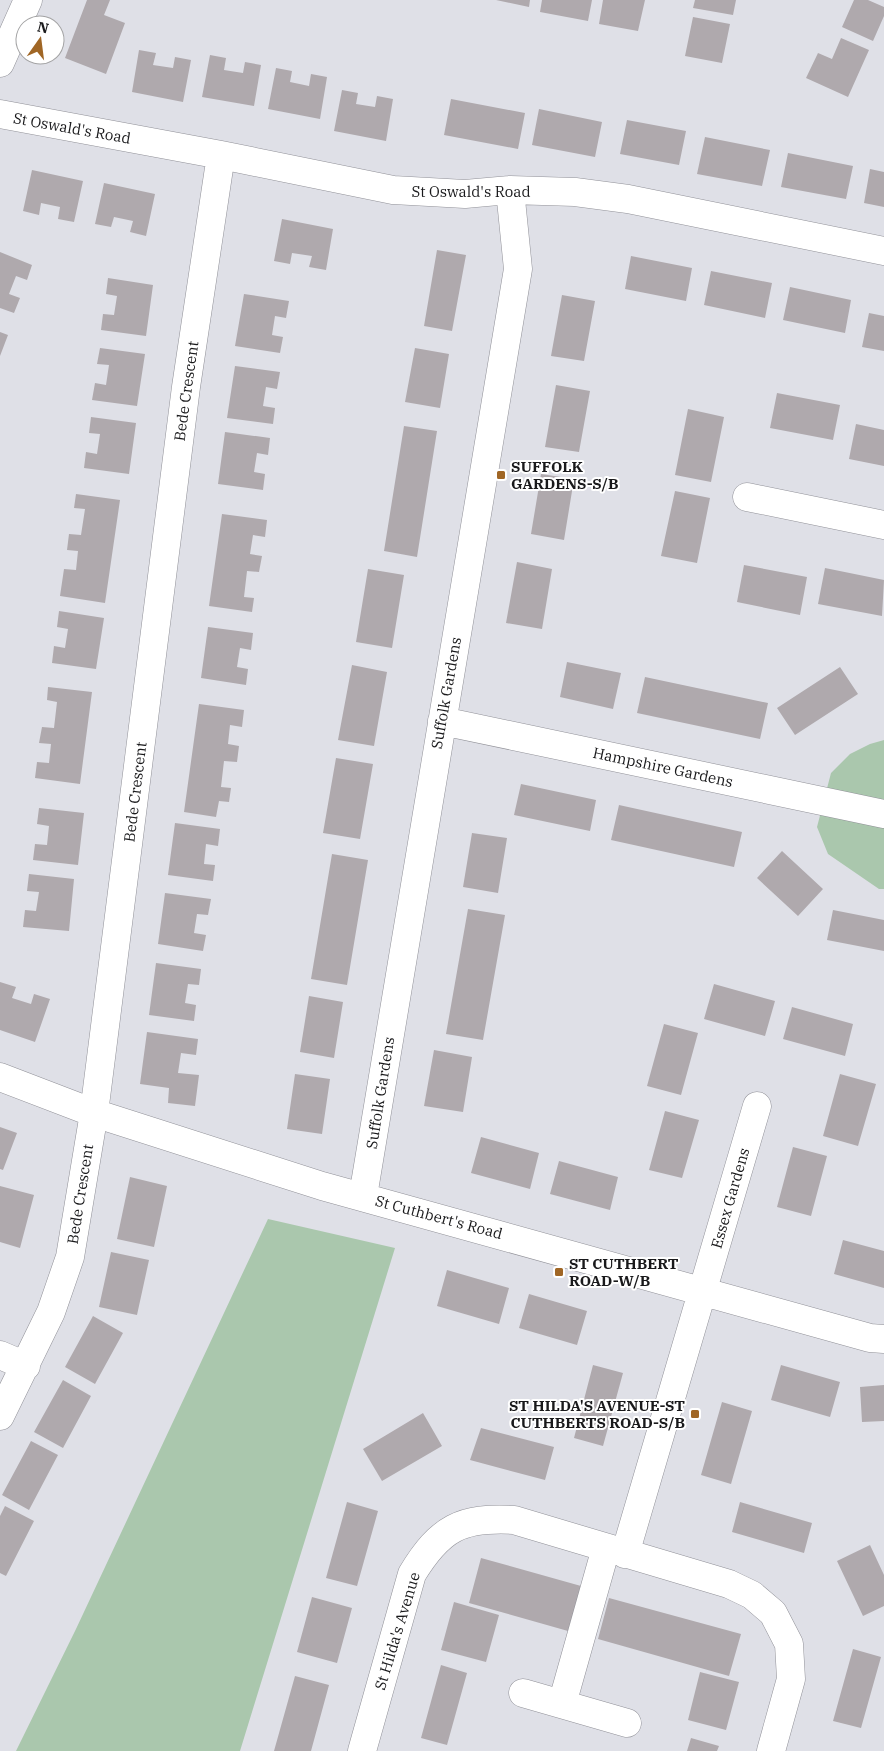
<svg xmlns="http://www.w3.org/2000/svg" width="884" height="1751" viewBox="0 0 884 1751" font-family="'IBM Plex Serif',serif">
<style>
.green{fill:#aac7ad}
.building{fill:#afa9ad}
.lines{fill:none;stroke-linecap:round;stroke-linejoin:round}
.minor-casing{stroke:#919198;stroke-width:29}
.minor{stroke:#fff;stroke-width:28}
.poi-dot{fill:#a06625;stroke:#fff;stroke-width:2}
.labels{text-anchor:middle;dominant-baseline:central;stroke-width:4;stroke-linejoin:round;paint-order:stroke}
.street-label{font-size:15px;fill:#19191b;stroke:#fff}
.poi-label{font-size:15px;font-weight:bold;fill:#19191b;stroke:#fff;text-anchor:start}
</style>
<rect width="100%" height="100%" fill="#dfe0e7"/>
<path class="green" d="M884 740V889H879L828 854 817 827 831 773 850 754 870 744Z
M268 1219 395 1248 240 1751H16L76 1629Z"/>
<path class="building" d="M87 0H110L104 15 125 23 106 74 65 58Z
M496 0H530L529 7Z
M542 0H592L588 21 540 12Z
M603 0H645L638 31 599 24Z
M695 0H736L733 15 693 8Z
M854 0H868L884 7V16L873 41 842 27Z
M693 17 730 24 722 63 685 56Z
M841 38 869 50 848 97 806 78 818 53 832 59Z
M139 50 156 53 153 65 173 68 175 57 191 60 183 102 132 92Z
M210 55 226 58 224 70 243 73 245 62 261 65 254 106 202 97Z
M276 68 292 71 290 82 309 86 311 74 327 77 320 119 268 109Z
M342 90 358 93 356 104 375 107 377 96 393 99 386 141 334 131Z
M451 99 525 113 518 149 444 135Z
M539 109 602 122 595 157 532 145Z
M627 120 686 131 679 165 620 154Z
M705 137 770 150 762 186 697 174Z
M788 153 853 166 846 199 781 187Z
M870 169 884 172V207L864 203Z
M32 170 83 181 74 222 58 219 60 207 41 203 39 215 23 211Z
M104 183 155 194 146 236 130 232 133 221 114 217 111 227 95 224Z
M282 219 333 229 326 270 309 267 312 256 292 253 290 264 274 261Z
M437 250 466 255 452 331 424 326Z
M0 252 32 265 27 280 16 276 9 294 20 298 14 313 0 308Z
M631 256 692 268 686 301 625 289Z
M711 271 772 283 765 318 704 305Z
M108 278 153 285 146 336 101 330 103 314 114 315 117 296 106 294Z
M790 287 851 300 845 333 783 320Z
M244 294 289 301 286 318 275 316 272 335 283 337 280 353 235 346Z
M562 295 595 301 584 361 551 356Z
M869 313 884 316V351L862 347Z
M0 332 8 335 0 356Z
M100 348 145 354 137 406 92 400 95 383 106 385 109 365 97 364Z
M415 348 449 354 440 408 405 402Z
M235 366 280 372 277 389 266 387 263 406 275 408 273 424 227 418Z
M556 385 590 391 579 452 545 447Z
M777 393 840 405 833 440 770 428Z
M688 409 724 417 711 482 675 475Z
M91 417 136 423 129 474 84 468 86 452 97 454 100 434 89 433Z
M856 424 884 430V466L849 459Z
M404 426 437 431 417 557 384 551Z
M225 432 270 438 268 455 257 453 254 472 265 474 263 490 218 484Z
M541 474 574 479 564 540 531 534Z
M675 491 710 498 697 563 661 556Z
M76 494 120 500 105 603 60 596 64 569 76 570 78 551 67 550 69 534 81 535 85 509 74 508Z
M222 514 267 520 265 537 253 535 250 554 262 556 259 572 247 571 244 597 254 598 252 612 209 606Z
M517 562 552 569 542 629 506 623Z
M744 565 807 577 800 615 737 602Z
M825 568 884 580 882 616 818 604Z
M368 569 404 575 392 648 356 642Z
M59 611 104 618 96 669 52 663 54 646 65 648 68 629 57 627Z
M208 627 253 633 251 650 240 648 237 667 248 669 246 685 201 678Z
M567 662 621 673 613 709 560 697Z
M352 665 387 672 374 746 338 740Z
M840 667 858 694 795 735 777 708Z
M645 677 768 703 760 739 637 713Z
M48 687 92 692 80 784 35 778 37 762 49 763 51 744 39 743 42 727 54 728 57 702 47 700Z
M199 704 244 710 242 727 230 725 228 744 239 746 237 762 224 761 221 787 231 788 229 802 219 801 216 817 184 812Z
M336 758 373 764 360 839 323 833Z
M521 784 596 800 590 831 514 815Z
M619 805 742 832 734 867 611 840Z
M39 808 84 813 78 865 33 860 35 844 47 845 49 826 37 824Z
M175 823 220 829 218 846 206 844 204 864 215 865 213 881 168 875Z
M472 833 507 838 498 893 463 887Z
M782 851 823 889 798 916 757 878Z
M332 854 368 860 347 985 311 979Z
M29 874 74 879 69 931 23 927 25 910 36 911 39 892 27 891Z
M165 893 211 899 208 915 197 914 194 933 206 935 203 951 158 944Z
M468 909 505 915 483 1040 446 1034Z
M833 910 884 920V951L827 940Z
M156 963 201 969 199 985 188 984 185 1003 196 1005 194 1021 149 1015Z
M0 982 16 987 12 998 31 1004 34 994 50 999 35 1042 0 1030Z
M714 984 775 1001 765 1036 704 1019Z
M309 996 343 1002 334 1058 300 1052Z
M792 1007 853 1024 845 1056 783 1039Z
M664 1024 698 1033 681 1095 647 1086Z
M147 1032 198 1039 196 1055 181 1053 178 1073 199 1075 195 1106 168 1103 169 1088 140 1084Z
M434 1050 472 1057 463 1112 424 1106Z
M295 1074 330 1079 322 1134 287 1129Z
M840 1074 876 1084 858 1146 823 1136Z
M665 1111 699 1120 682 1178 649 1170Z
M0 1127 17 1133 3 1170 0 1169Z
M481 1137 539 1153 530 1189 471 1173Z
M793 1147 827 1156 811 1216 777 1207Z
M559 1161 618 1177 610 1210 550 1194Z
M130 1177 167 1186 154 1247 117 1239Z
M0 1186 34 1195 20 1248 0 1242Z
M843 1240 884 1251V1288L834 1274Z
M111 1252 149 1260 137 1315 99 1307Z
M447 1270 509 1288 499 1324 437 1306Z
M529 1294 587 1311 577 1345 519 1328Z
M93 1316 123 1333 95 1384 65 1367Z
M593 1365 623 1373 603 1446 574 1438Z
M781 1365 840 1382 830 1417 771 1400Z
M63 1380 91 1396 63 1448 34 1432Z
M884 1385V1421L862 1422 860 1387Z
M722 1402 752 1411 731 1484 701 1475Z
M423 1413 442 1446 382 1481 363 1449Z
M481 1428 554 1447 545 1480 470 1460Z
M31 1441 58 1455 29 1510 2 1495Z
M347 1502 378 1511 357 1586 326 1578Z
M740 1502 812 1523 804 1553 732 1532Z
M5 1506 34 1521 6 1576 0 1573V1516Z
M870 1545 884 1575V1606L863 1616 837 1561Z
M481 1558 581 1586 568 1631 469 1603Z
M312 1597 352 1608 337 1663 297 1652Z
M609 1598 741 1634 729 1676 598 1639Z
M454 1602 499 1615 486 1662 441 1650Z
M853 1649 881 1657 861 1728 833 1721Z
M441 1665 467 1673 447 1745 421 1738Z
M700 1672 739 1682 726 1730 688 1720Z
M295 1676 329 1685 311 1751H274Z
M691 1738 719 1746 717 1751H687Z"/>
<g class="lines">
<defs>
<path id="minor" d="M0 63 28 0
M0 114 221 155 393 190 465 194 510 190 575 192 628 199 884 251
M747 497 884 525
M442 721 884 814
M0 1077 94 1113 322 1186 870 1338 884 1339
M363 1196 518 269 510 190
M0 1355 26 1366
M0 1416 51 1312 70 1257 94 1113 186 387 221 155
M625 1554 757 1106
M523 1693 627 1723
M562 1704 606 1548
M362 1751 412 1574C440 1528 461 1517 514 1520L729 1584 752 1595 773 1613 789 1644 791 1679 771 1751"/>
</defs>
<use href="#minor" class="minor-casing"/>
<use href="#minor" class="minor"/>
</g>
<g class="poi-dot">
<rect x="496" y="470" width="10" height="10" rx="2.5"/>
<rect x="554" y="1267" width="10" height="10" rx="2.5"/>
<rect x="690" y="1409" width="10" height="10" rx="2.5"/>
</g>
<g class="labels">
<g class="street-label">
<text transform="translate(72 128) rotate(10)">St Oswald's Road</text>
<text x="471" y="191">St Oswald's Road</text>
<text transform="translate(186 391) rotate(-82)">Bede Crescent</text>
<text transform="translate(446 693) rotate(-80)">Suffolk Gardens</text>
<text transform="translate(663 767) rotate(12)">Hampshire Gardens</text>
<text transform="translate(135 792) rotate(-83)">Bede Crescent</text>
<text transform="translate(380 1093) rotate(-81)">Suffolk Gardens</text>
<text transform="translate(80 1194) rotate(-81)">Bede Crescent</text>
<text transform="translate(730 1198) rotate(-74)">Essex Gardens</text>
<text transform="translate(439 1217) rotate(15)">St Cuthbert's Road</text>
<text transform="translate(397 1631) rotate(-73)">St Hilda's Avenue</text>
</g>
<g class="poi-label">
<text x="511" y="466">SUFFOLK<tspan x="511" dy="17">GARDENS-S/B</tspan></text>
<text x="569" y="1263">ST CUTHBERT<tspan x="569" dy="17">ROAD-W/B</tspan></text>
<text x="685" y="1405" text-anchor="end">ST HILDA'S AVENUE-ST<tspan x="685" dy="17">CUTHBERTS ROAD-S/B</tspan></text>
</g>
</g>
<g transform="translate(40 40) rotate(14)"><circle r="24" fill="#ffffff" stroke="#a3a3a4"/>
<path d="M0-4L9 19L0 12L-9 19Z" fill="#a06625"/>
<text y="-8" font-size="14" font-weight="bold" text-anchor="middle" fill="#19191b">N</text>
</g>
</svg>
